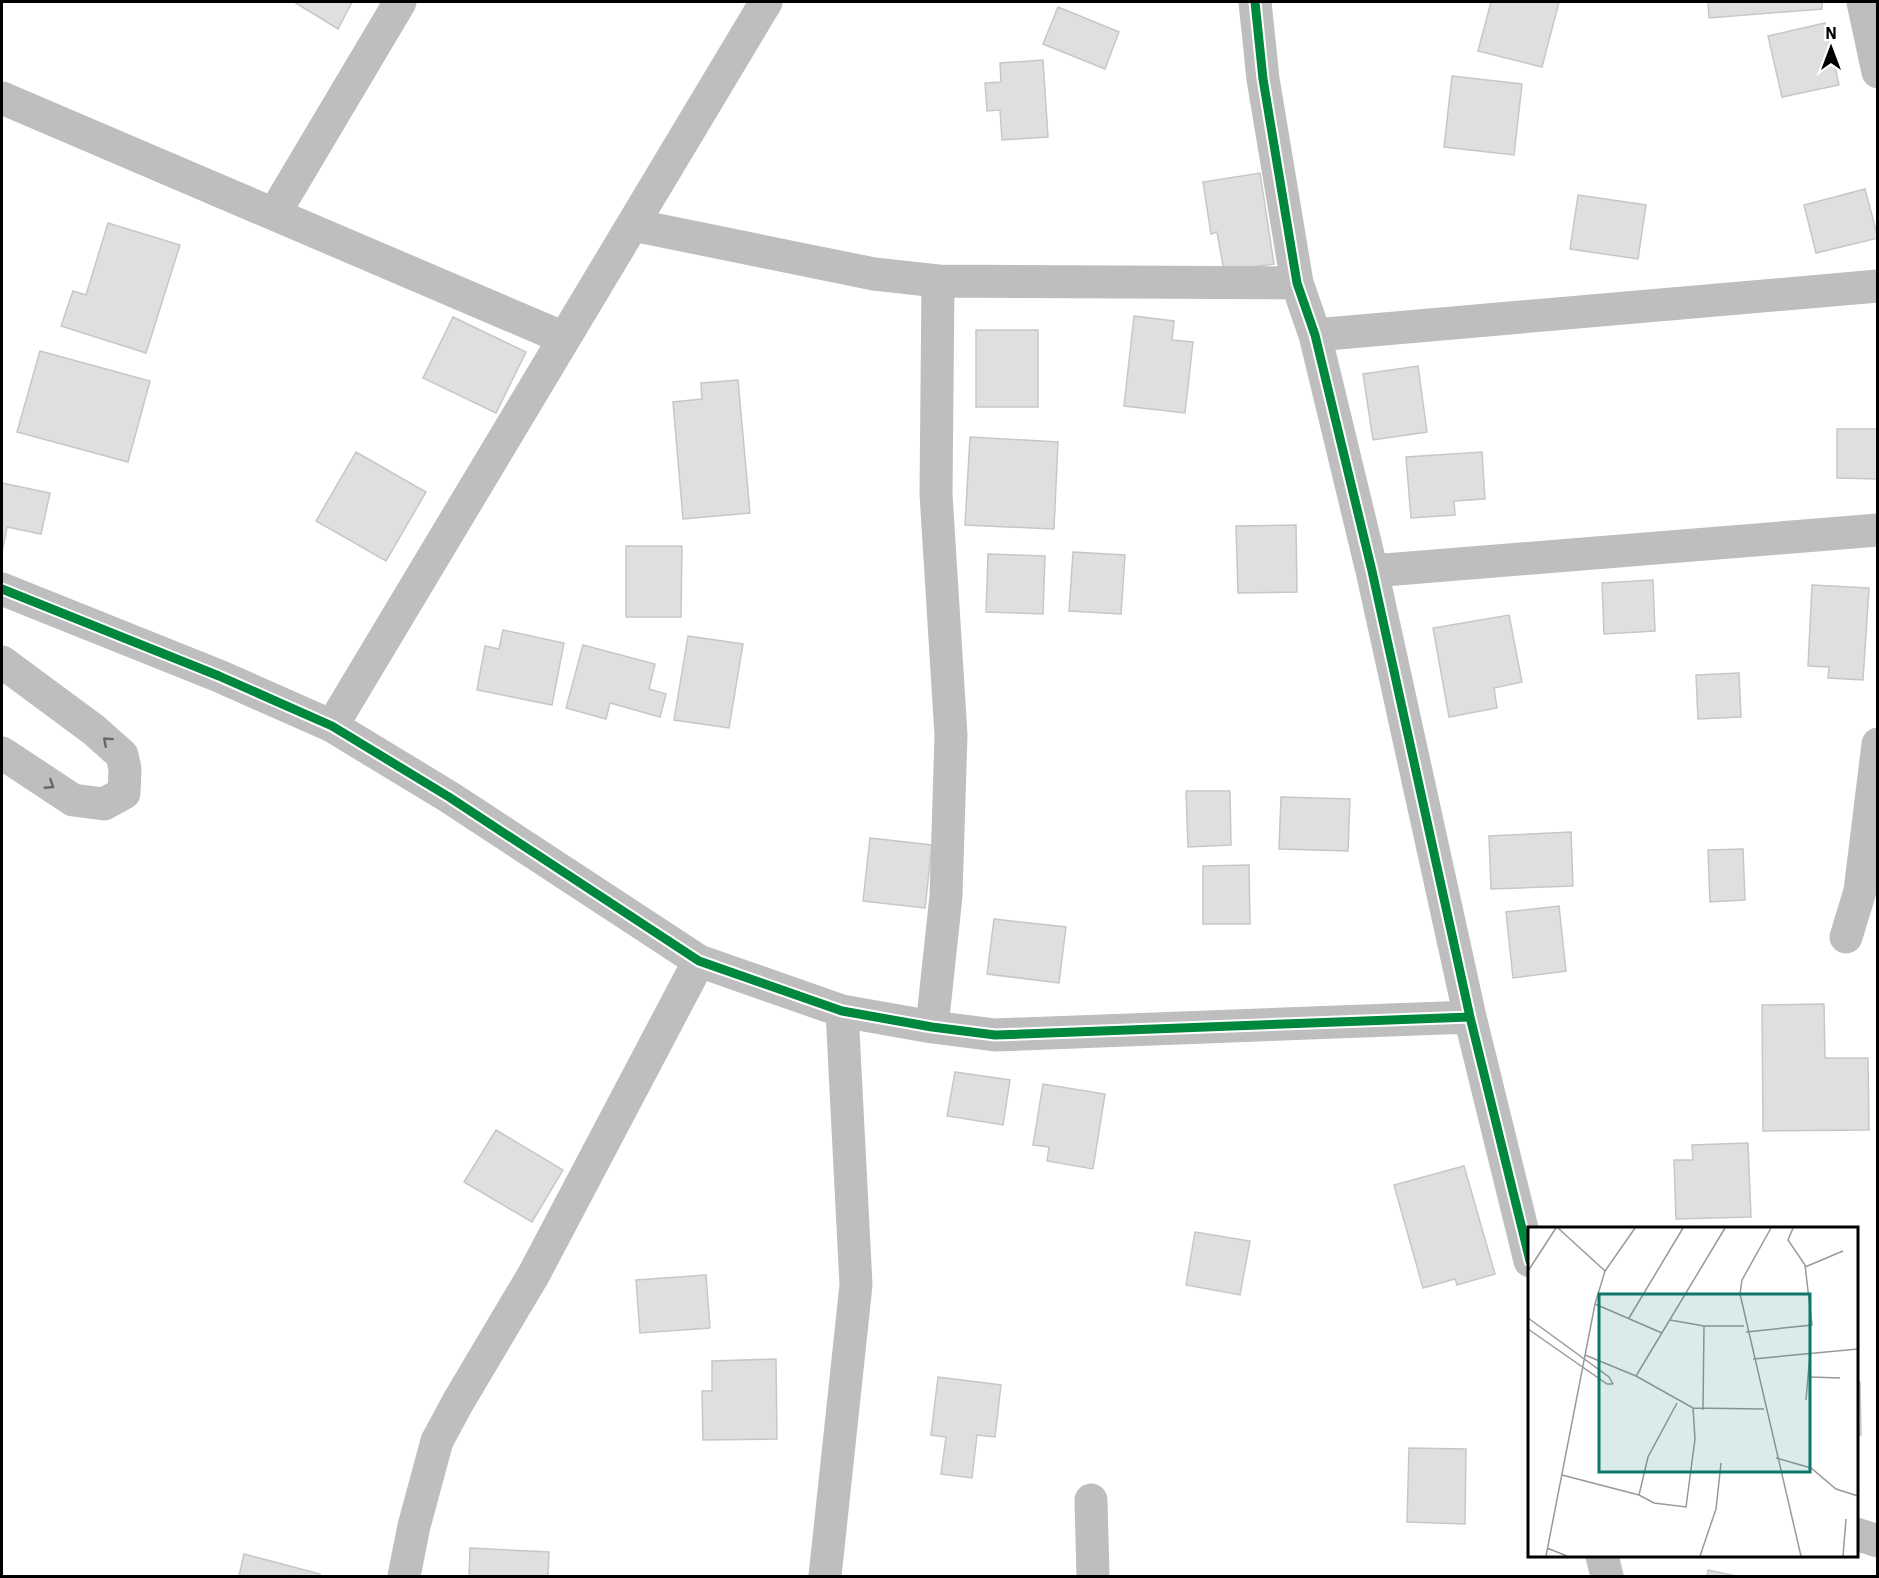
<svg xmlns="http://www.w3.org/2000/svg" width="1879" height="1578" viewBox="0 0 1879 1578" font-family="'IBM Plex Sans',sans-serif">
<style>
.building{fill:#dfdfdf;stroke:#c7c7c7;stroke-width:1.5}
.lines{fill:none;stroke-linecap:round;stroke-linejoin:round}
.minor{stroke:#bebebe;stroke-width:33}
.cycleway-casing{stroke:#fff;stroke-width:13}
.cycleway{stroke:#00873e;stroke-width:9}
.oneway{stroke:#686868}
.inset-road{fill:none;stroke:#999;stroke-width:1.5}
.view{fill:#0f766e;fill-opacity:0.15;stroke:#0f766e;stroke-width:3}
.inset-edge{fill:none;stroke:#000;stroke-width:3}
</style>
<rect width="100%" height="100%" fill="#fff"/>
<path class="building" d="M294 2H352L338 29Z
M1491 2H1559L1542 67 1478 51Z
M1708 2H1822V9L1709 18Z
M1058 7 1119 32 1105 69 1043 44Z
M1825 23 1839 85 1782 97 1768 36Z
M1043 60 1048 137 1002 140 1000 110 987 111 985 83 1001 82 1000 63Z
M1452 76 1522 84 1514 155 1444 147Z
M1260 173 1274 264 1224 271 1217 232 1211 234 1203 182Z
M1865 189 1878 238 1816 253 1804 205Z
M1578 195 1646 205 1638 259 1570 249Z
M108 223 180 245 146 353 61 326 73 291 86 295Z
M1134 316 1174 321 1172 340 1193 342 1185 413 1124 406Z
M453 317 526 352 496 413 423 378Z
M976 330H1038V407H976Z
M40 351 150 381 128 462 17 432Z
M1418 366 1427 432 1373 440 1363 374Z
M738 380 750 513 683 519 673 402 702 399 701 383Z
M1837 429H1878V479L1837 478Z
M970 437 1058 442 1054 529 965 525Z
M356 452 426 492 386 561 316 521Z
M1482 452 1485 499 1454 501 1455 515 1411 518 1406 457Z
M2 483 50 493 41 534 7 527 2 552Z
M1296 525 1297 592 1238 593 1236 526Z
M626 546H682L681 617H626Z
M1073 552 1125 555 1121 614 1069 611Z
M988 554 1045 556 1043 614 986 612Z
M1653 580 1655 631 1604 634 1602 583Z
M1812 585 1869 588 1863 680 1828 678 1829 667 1808 666Z
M1509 615 1522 682 1494 688 1497 708 1449 717 1433 628Z
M503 630 564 643 552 705 477 690 485 646 499 649Z
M688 636 743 644 729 728 674 720Z
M583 645 655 664 649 689 666 694 660 717 610 703 606 719 566 708Z
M1739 673 1741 717 1698 719 1696 675Z
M1186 791H1230L1231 845 1188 847Z
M1281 797 1350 799 1348 851 1279 849Z
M1571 832 1573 886 1491 889 1489 836Z
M870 838 932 845 925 908 863 901Z
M1743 849 1745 900 1710 902 1708 850Z
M1249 865 1250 924H1203V866Z
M1559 906 1566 971 1513 978 1506 912Z
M994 919 1066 927 1059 983 987 974Z
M1824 1004 1825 1058H1868L1869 1130 1763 1131 1762 1005Z
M955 1072 1010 1080 1003 1125 947 1116Z
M1043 1084 1105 1094 1093 1169 1047 1161 1049 1147 1033 1145Z
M496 1130 563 1170 532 1222 464 1182Z
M1748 1143 1751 1217 1676 1219 1674 1160H1693L1692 1145Z
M1464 1166 1495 1274 1457 1285 1455 1279 1423 1288 1394 1185Z
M1195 1232 1250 1241 1240 1295 1186 1285Z
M706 1275 710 1328 640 1333 636 1280Z
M776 1359 777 1439 703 1440 702 1391H712V1361Z
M938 1377 1001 1385 995 1437 977 1435 972 1478 941 1474 946 1437 931 1435Z
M1856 1382H1860L1861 1435H1856Z
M1409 1448 1466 1449 1465 1524 1407 1522Z
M470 1548 549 1552 548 1576H469Z
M244 1554 320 1574V1576H239Z
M1708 1570 1736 1576H1707Z"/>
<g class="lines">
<path class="minor" d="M1255 2 1263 79 1297 283 1315 335 1372 571 1470 1017 1530 1261
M1863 2 1878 72
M2 98 564 338
M274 214 400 2
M633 225 874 274 938 281 1297 283
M1315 335 1878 286
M1372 571 1878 530
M2 589 219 676 332 726 449 797 699 961 842 1011 932 1027 995 1035 1470 1017
M2 662 94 730 122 755 125 769 124 793 104 804 73 800 2 753
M332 726 766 2
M1846 937 1860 891 1878 744
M932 1027 946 896 951 735 936 494 938 281
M1091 1500 1093 1576
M1856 1534 1878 1541
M1602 1556 1607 1576
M404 1576 414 1526 437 1441 458 1402 534 1274 699 961
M825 1576 856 1285 842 1011"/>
<defs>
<path id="cycleway" d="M1255 2 1263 79 1297 283 1315 335 1372 571 1470 1017 1530 1261
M2 589 219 676 332 726 449 797 699 961 842 1011 932 1027 995 1035 1470 1017"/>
</defs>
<use href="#cycleway" class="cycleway-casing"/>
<use href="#cycleway" class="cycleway"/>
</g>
<defs><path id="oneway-chevron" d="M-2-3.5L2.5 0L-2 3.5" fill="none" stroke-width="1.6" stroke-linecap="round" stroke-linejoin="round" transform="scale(1.5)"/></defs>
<g class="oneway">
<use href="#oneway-chevron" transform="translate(107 741) rotate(-138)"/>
<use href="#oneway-chevron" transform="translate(50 785) rotate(33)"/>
</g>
<g transform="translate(1528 1227)">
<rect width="330" height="330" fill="#fff"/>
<path class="inset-road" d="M30 1 77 44M243 1 214 53 212 67 273 329M277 40 315 24M0 44 28 1M67 77 134 106M0 91 81 150 85 157M101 91 155 1M142 93 176 99H216M0 102 79 157H85M218 105 284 98 277 38 260 13 265 1M57 128 108 149 165 181 236 182M225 132 330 122M108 149 197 1M282 150 312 151M278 173 282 127M175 183 176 99M248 231 283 241 308 262 330 269M34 248 111 268 126 276 158 280 167 212 165 181M111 268 120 230 149 176M19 321 39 329M18 329 67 77 77 44 107 1M172 329 188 282 193 236M315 329 318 292"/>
<path class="view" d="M71 67H282V245H71Z"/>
<rect width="330" height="330" class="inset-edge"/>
</g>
<rect width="1879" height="1578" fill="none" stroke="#000000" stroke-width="6"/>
<g transform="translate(1831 48)" stroke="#ffffff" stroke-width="4.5" paint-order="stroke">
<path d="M0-4.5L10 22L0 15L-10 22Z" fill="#000000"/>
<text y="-9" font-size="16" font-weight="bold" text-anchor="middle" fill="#000000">N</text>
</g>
</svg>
